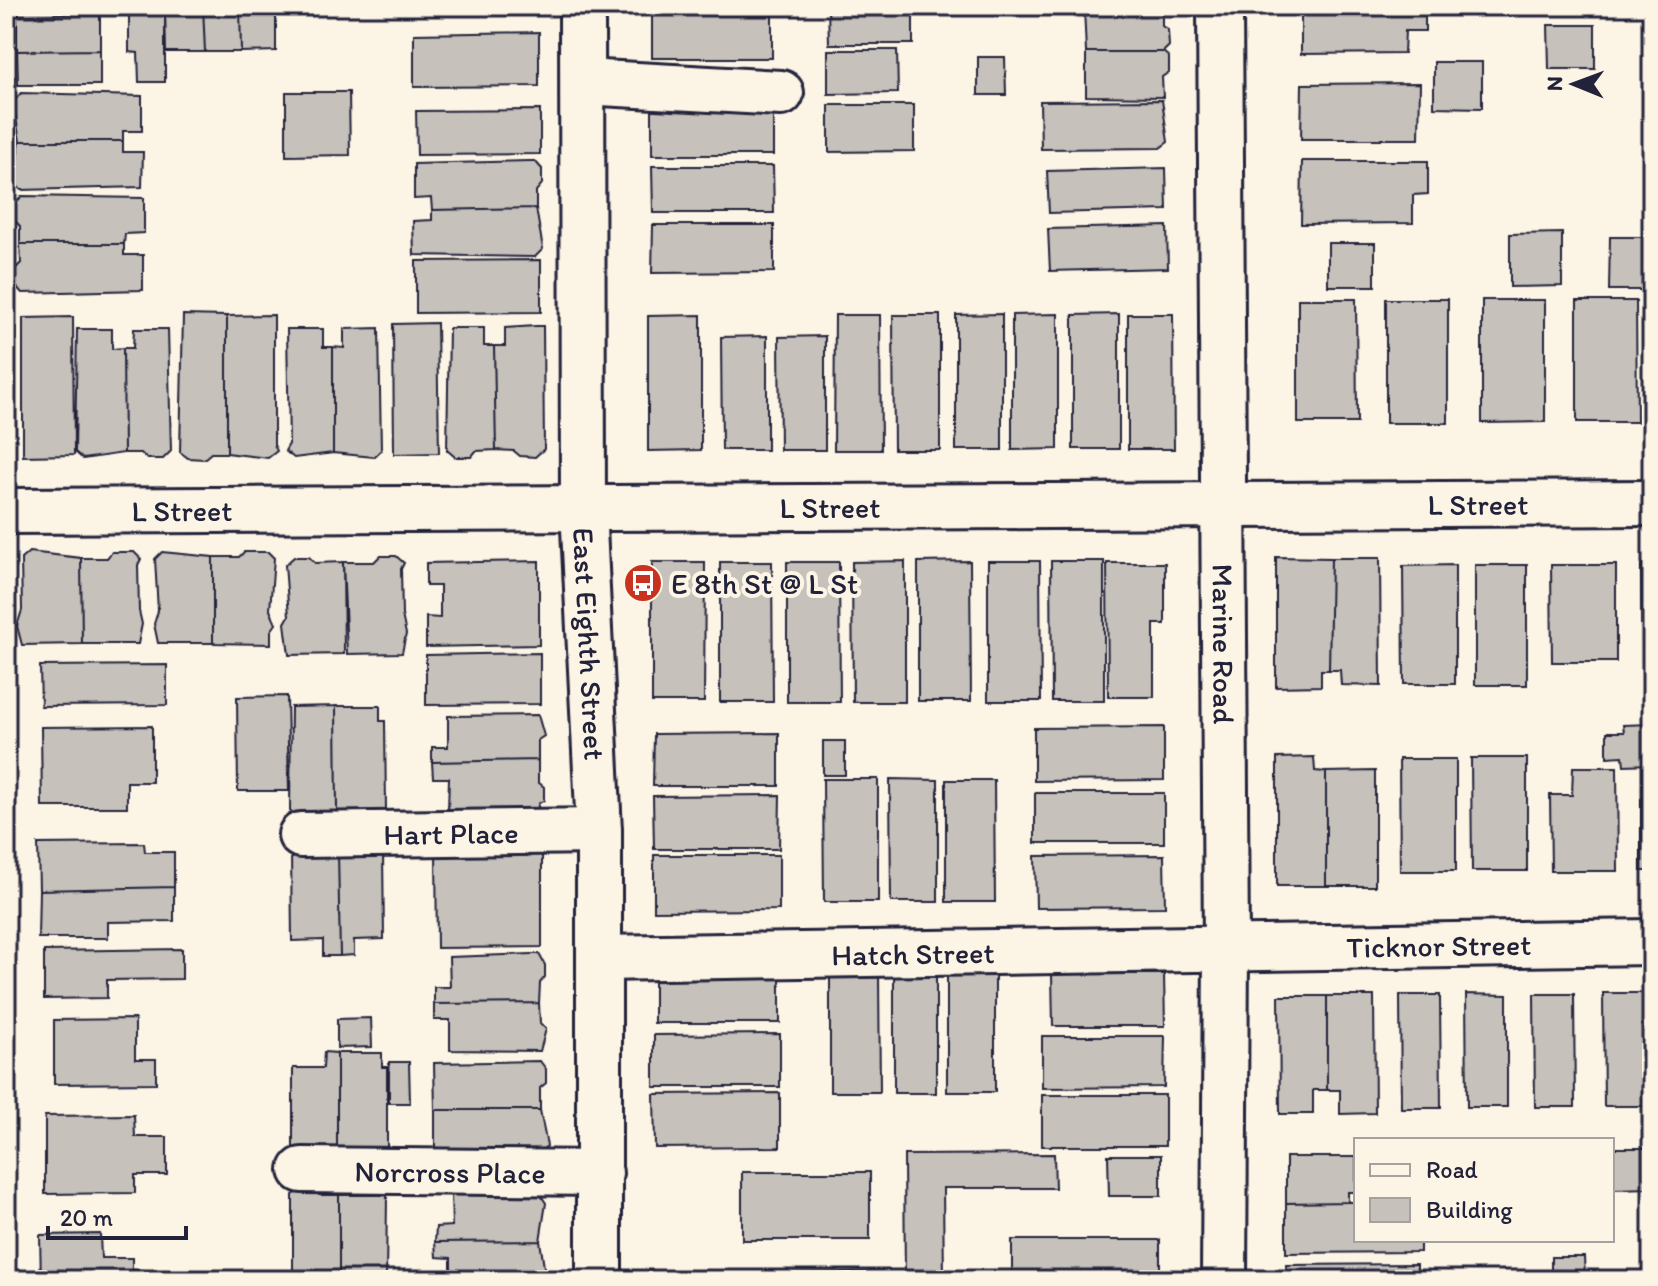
<svg xmlns="http://www.w3.org/2000/svg" width="1658" height="1286" viewBox="0 0 1658 1286" font-family="Itim,sans-serif">
<style>
.building{fill:#c6c1bb;stroke:#22223b;stroke-width:2}
.lines{fill:none;stroke-linecap:round;stroke-linejoin:round}
.minor-casing{stroke:#22223b;stroke-width:50}
.major-casing{stroke:#22223b;stroke-width:50}
.minor{stroke:#fcf5e5;stroke-width:44}
.major{stroke:#fcf5e5;stroke-width:44}
.labels{text-anchor:middle;dominant-baseline:central;stroke-width:8;stroke-linejoin:round;paint-order:stroke}
.street-label{font-size:30px;fill:#22223b;stroke:#fcf5e5}
.poi-label{font-size:30px;fill:#22223b;stroke:#fcf5e5;text-anchor:start}
</style>
<rect width="100%" height="100%" fill="#fcf5e5"/>
<filter id="ink" filterUnits="userSpaceOnUse"><feTurbulence type="fractalNoise" baseFrequency=".0125" numOctaves="2"/><feDisplacementMap in="SourceGraphic" scale="16" xChannelSelector="R" yChannelSelector="G"/><feConvolveMatrix kernelMatrix="1 2 1 2 8 2 1 2 1" color-interpolation-filters="sRGB"/></filter>
<g filter="url(#ink)">
<path class="building" d="M16 6H100V13L17 15Z
M129 6H165V82H139L138 53 129 52Z
M165 6H203L205 52H166Z
M203 6H240L241 52H205Z
M240 6H276V51L241 52Z
M413 6H538V7L413 8Z
M828 6H913V44H829Z
M1154 6H1162V26L1168 30 1169 46 1163 52H1086L1084 8Z
M1301 6 1425 8V31H1405L1404 53 1301 54Z
M772 10V58H652V11Z
M100 13V50L17 51V15Z
M1548 25H1595V69H1549Z
M539 32V86L414 87V34Z
M100 50V85H18L17 51Z
M828 50H897L898 93 828 94Z
M1086 52H1163L1169 57V72L1162 77 1163 97 1086 96Z
M978 57H1005L1006 95H978Z
M1434 62H1482V108L1434 107Z
M1420 83 1419 139H1301L1302 84Z
M286 92H349L350 155 286 156Z
M21 93 142 96V131H123V141H20L13 102Z
M1162 100 1168 142 1160 148 1041 149 1040 101Z
M829 105H914V151L829 152Z
M652 108H773V155H652Z
M540 110V154L417 155 416 111Z
M20 141H123V152H143L142 187 21 190 13 182Z
M529 161H535L542 169V184L536 191V208L432 210 431 198 414 199V164Z
M1302 161H1428V194L1413 195V223L1301 224Z
M652 166H773L774 213H653Z
M1166 168 1167 210 1049 213 1047 171Z
M1650 194 1652 259 1650 290H1609L1610 237H1651Z
M22 196 144 198V233L125 234 124 244H20V226L14 220V205Z
M536 208 543 249 535 257 414 255 413 221 432 220V210Z
M653 225H774V272L652 273Z
M1167 226 1168 268 1050 271 1048 229Z
M1562 233V286L1510 287V234Z
M1328 243H1375V286H1328Z
M20 244H124V255H143V290L22 293 14 284V270L21 263Z
M541 260V312L416 313V261Z
M1298 299H1356L1357 423H1298Z
M1386 299H1448V423H1386Z
M1482 300H1545V422L1482 423Z
M1577 301H1636L1637 422H1577Z
M1002 314V450H956V315Z
M1058 314V449L1012 450V315Z
M1119 314V449H1073V315Z
M1128 314H1173L1174 449H1128Z
M183 315 227 316V453H211L204 459 188 458 180 452Z
M274 315V445L277 451 268 458 227 453V316Z
M701 315V450L648 451V316Z
M835 315H880L881 450H834Z
M893 315H940V450H894Z
M73 317 74 455 23 456V318Z
M437 323 439 453 394 454 393 324Z
M536 326H543L544 449 535 457 520 456 514 451 496 450 494 346H505V328Z
M379 328 381 450 374 457 333 453V347L344 348V329Z
M449 328H484V346H494L496 450 476 451 471 457H455L447 450Z
M77 329H112V349L123 348 124 453 83 459 75 452Z
M134 329H168L171 451 163 459H147L141 453H124L123 348H133Z
M287 329H323V347H333V453L294 458 285 451 289 444Z
M767 336V450H722L721 337Z
M825 336V450H780L779 337Z
M29 552 81 558 82 644 22 645 17 626 22 610 21 559Z
M112 552H134L141 559 138 565 139 611 142 624 138 644H82L81 558H107Z
M162 552 213 557V643H158L154 624 158 611 155 559Z
M244 552H268L274 558 270 610 276 624 271 631V644L213 643V557H239Z
M380 556H396L404 563 401 569 402 615 406 634 402 653 347 654 343 562H374Z
M294 557H309L315 563 343 562 344 654 289 655 285 623 289 616 285 565Z
M1276 557 1331 558 1329 670H1321V686L1276 687Z
M1331 558H1380L1381 686 1341 685 1340 670H1329Z
M539 561V645L426 647V617L440 618V586H426V563Z
M905 561V702H853L852 562Z
M970 561 971 701H918V562Z
M988 561H1040L1041 701H988Z
M1051 561H1104V701H1052Z
M652 562H705L704 702H652Z
M720 562H772L773 702H720Z
M787 562H839L840 702H787Z
M1107 563H1165V624H1154V697H1108Z
M1455 565V684H1404L1403 566Z
M1475 565H1527V685H1475Z
M1551 565H1616V662H1552Z
M1641 565H1652V699H1642Z
M540 653V704L426 705V655Z
M167 665V705L41 706 40 666Z
M287 696 289 791H238L237 697Z
M336 706 337 811H317L312 817H300L290 811 291 707Z
M336 706H380V721H385L386 811H337Z
M538 715 544 736 538 740V760L432 762V747H448V716Z
M1652 724V764L1624 765 1623 756 1607 757V732H1624L1623 725Z
M152 726V782H127V807H42L41 727Z
M1164 727V780L1034 781V728Z
M779 733V786H653L654 734Z
M823 741H845V775H823Z
M1314 757 1315 771 1326 772V886H1277V758Z
M1471 758H1527V871H1472Z
M1399 759H1456V871H1400Z
M538 760V782L544 787V800L538 804V810H448L449 778H433L432 762Z
M1573 767H1617L1618 871H1551L1550 795H1572Z
M1375 771V886H1326V772Z
M823 779H878V902H824Z
M890 779 938 780V902H891Z
M946 780H994L995 902H946Z
M1035 793H1164V843H1035Z
M780 795 779 849H654L653 796Z
M1641 799H1652V871H1641Z
M144 843 145 852H174V887L39 890 38 844Z
M383 851 384 939 354 940V955L340 956 338 852Z
M542 851V947L437 948 436 852Z
M291 852H338L340 956H323V940L292 941Z
M654 855H779V910L654 911Z
M1164 855 1165 907 1036 908 1035 856Z
M174 887V921L108 922V938H38L39 890Z
M182 949V979L107 980V998L44 999V951Z
M532 954H539L545 965V977L540 983 539 1003 434 1004V987H450L449 957Z
M780 969V1023H654V970Z
M936 974V1093H894V975Z
M995 974V1092H947V975Z
M1052 974H1164L1165 1026H1053Z
M830 975H879L880 1092H830Z
M1603 993H1643L1644 1106H1604Z
M1466 994 1507 995V1107H1467Z
M1534 994H1574L1575 1107H1535Z
M1400 995H1440L1441 1108H1401Z
M1279 996H1327V1090H1313V1114H1280Z
M1327 996H1374L1375 1113 1340 1114V1090H1327Z
M539 1003 540 1023 546 1029 540 1051 450 1050V1020H434V1004Z
M371 1018 372 1047 337 1048V1019Z
M135 1019V1059H156V1083L54 1084V1020Z
M780 1034V1087H654V1035Z
M1042 1036H1165L1164 1087 1042 1088Z
M324 1052 337 1053V1157H293V1068H323Z
M337 1053H382V1067H387V1157H337Z
M540 1061 546 1069V1083L540 1088V1110H435L434 1063Z
M389 1062H409L410 1103H389Z
M780 1093V1147L655 1148 654 1094Z
M1042 1095H1165V1146H1042Z
M435 1110H540L547 1146 540 1151 435 1157Z
M134 1115 135 1137H167V1175H135V1193L45 1194V1116Z
M1612 1148H1652V1188L1612 1189Z
M1054 1154 1055 1188H943L944 1280H905L904 1155Z
M1108 1155H1161V1196H1109Z
M1286 1157H1356V1192H1348V1202L1286 1203Z
M742 1172H870V1240H742Z
M301 1190H313L319 1195H339V1280H293V1195Z
M451 1194H540L546 1203 540 1241 435 1242 436 1227 452 1226Z
M339 1195H387L386 1280H339Z
M1348 1202H1356V1240H1420V1252L1286 1253V1203Z
M100 1234 101 1258H132V1270H142L141 1280H41L40 1235Z
M1012 1240H1160V1280H1012Z
M540 1241 546 1280H451V1258L436 1257 435 1242Z
M1551 1257H1584L1585 1277H1551Z
M1417 1264V1280H1287L1286 1265Z
M870 1272V1280H743V1273Z"/>
<g class="lines">
<defs>
<g id="minor">
<path id="s1" d="M582 6 583 508 599 831V1280"/>
<path id="s2" d="M1220 6 1226 950 1224 1280"/>
<path d="M583 82 781 93"/>
<path id="s3" d="M301 835 599 831"/>
<path id="s4" d="M599 958 1652 942"/>
<path id="s5" d="M302 1170 600 1173"/>
</g>
<g id="major">
<path id="s6" d="M6 511 1652 503"/>
</g>
</defs>
<use href="#minor" class="minor-casing"/>
<use href="#major" class="major-casing"/>
<use href="#minor" class="minor"/>
<use href="#major" class="major"/>
</g>
</g>
<defs>
<symbol id="bus-disc" viewBox="-11 -11 22 22"><circle r="9.5" fill="#c8321e" stroke="#fcf5e5"/><path d="M-5-6H5V4H4V6H2V4H-2V6H-4V4H-5ZM-3.5-4V0h7V-4ZM-3.5 1.2v1.5H-2V1.2ZM2 1.2v1.5H3.5V1.2Z" fill="#fff"/></symbol>
</defs>
<g fill-rule="evenodd">
<use href="#bus-disc" x="621" y="561" width="44" height="44"/>
</g>
<g class="labels">
<g class="street-label">
<text stroke="none"><textPath href="#s6" startOffset="1472">L Street</textPath></text>
<text stroke="none"><textPath href="#s6" startOffset="824">L Street</textPath></text>
<text stroke="none"><textPath href="#s6" startOffset="176">L Street</textPath></text>
<text stroke="none"><textPath href="#s1" startOffset="638">East Eighth Street</textPath></text>
<text stroke="none"><textPath href="#s2" startOffset="638">Marine Road</textPath></text>
<text stroke="none"><textPath href="#s3" startOffset="150">Hart Place</textPath></text>
<text stroke="none"><textPath href="#s4" startOffset="840">Ticknor Street</textPath></text>
<text stroke="none"><textPath href="#s4" startOffset="314">Hatch Street</textPath></text>
<text stroke="none"><textPath href="#s5" startOffset="148">Norcross Place</textPath></text>
</g>
<g class="poi-label">
<text x="671" y="583">E 8th St @ L St</text>
</g>
</g>
<rect width="1658" height="1286" fill="none" stroke="#fcf5e5" stroke-width="32"/>
<rect x="16" y="16" width="1626" height="1254" fill="none" stroke="#22223b" stroke-width="3" filter="url(#ink)"/>
<rect x="1354" y="1138" width="260" height="104" fill="#fcf5e5" stroke="#a5a1a1" stroke-width="2"/>
<rect x="1370" y="1164" width="40" height="12" fill="#fcf5e5" stroke="#a5a1a1" stroke-width="2"/>
<text x="1426" y="1178" font-size="24" fill="#22223b">Road</text>
<rect x="1370" y="1198" width="40" height="24" fill="#c6c1bb" stroke="#a5a1a1" stroke-width="2"/>
<text x="1426" y="1218" font-size="24" fill="#22223b">Building</text>
<g transform="translate(1574 84) rotate(271)" stroke="#fcf5e5" stroke-width="6" paint-order="stroke">
<path d="M0-6L14 30L0 20L-14 30Z" fill="#22223b"/>
<text y="-12" font-size="22" font-weight="bold" text-anchor="middle" fill="#22223b">N</text>
</g>
<path d="M48 1226v12h138v-12" fill="none" stroke="#22223b" stroke-width="4"/>
<text x="60" y="1226" font-size="24" fill="#22223b" stroke="#fcf5e5" stroke-width="6" paint-order="stroke">20 m</text>
</svg>
